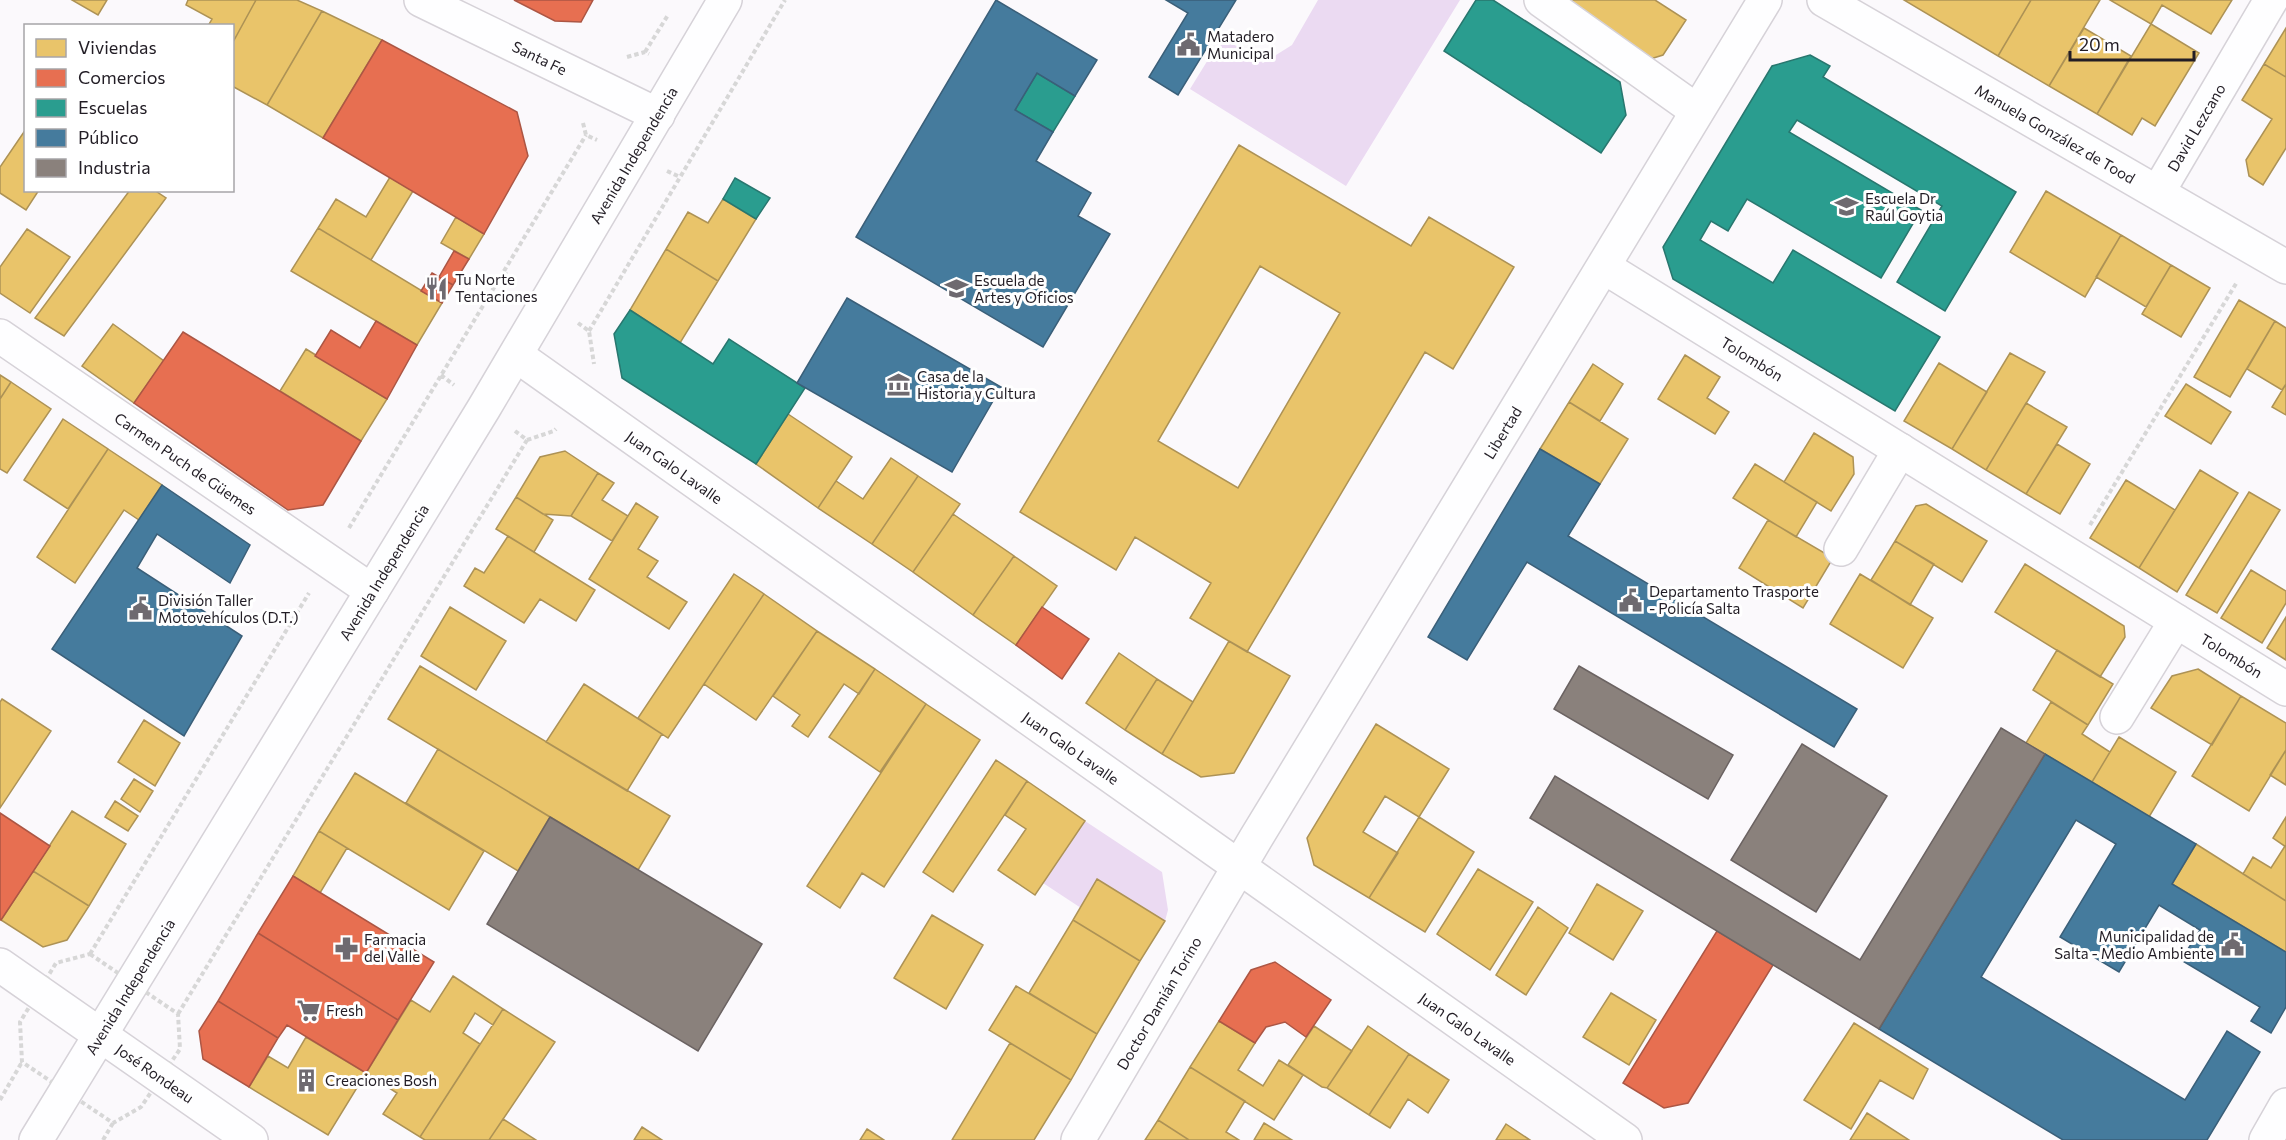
<svg xmlns="http://www.w3.org/2000/svg" width="2286" height="1140" viewBox="0 0 2286 1140" font-family="Commissioner,sans-serif">
<style>
.green{fill:#ebdaf2}
.homes{fill:#e9c46a;stroke:#ad9255;stroke-width:1.5;fill-rule:evenodd}
.shops{fill:#e76f51;stroke:#ac5644;stroke-width:1.5}
.schools{fill:#2a9d8f;stroke:#28776f;stroke-width:1.5}
.public{fill:#457b9d;stroke:#3a5f79;stroke-width:1.5}
.industry{fill:#8a817c;stroke:#6b6362;stroke-width:1.5}
.lines{fill:none;stroke-linecap:round;stroke-linejoin:round}
.street-casing{stroke:#d6d2d8;stroke-width:36}
.secondary-casing{stroke:#d6d2d8;stroke-width:36}
.path{stroke:#d7d7d7;stroke-width:4;stroke-dasharray:4.5 3;stroke-linecap:butt}
.street{stroke:#fefeff;stroke-width:33}
.secondary{stroke:#fefeff;stroke-width:33}
.labels{text-anchor:middle;dominant-baseline:central;stroke-width:6;stroke-linejoin:round;paint-order:stroke}
.poi-label{font-size:15px;fill:#221d25;stroke:#fff;text-anchor:start}
.street-label{font-size:15px;fill:#221d25;stroke:#fff}
</style>
<rect width="100%" height="100%" fill="#fbf9fc"/>
<path class="green" d="M1318 0H1460L1346 186 1190 89 1222 37 1263 63 1292 45Z
M1085 821 1162 872 1168 910 1165 921 1098 880 1081 908 1043 883Z"/>
<path class="homes" d="M72 0H107L98 15Z
M188 0H256L232 44V26H208L212 19 186 5Z
M256 0H297L322 11 267 105 232 86V44Z
M1572 0H1655L1686 20 1663 55 1644 61 1568 6Z
M1904 0H2031L1998 56Z
M2031 0H2100L2049 86 1998 56Z
M2110 0H2232L2211 34 2162 5 2151 24Z
M322 11 382 40 323 138 267 105Z
M2151 24 2199 53 2155 126 2142 118 2132 135 2097 114Z
M2084 28 2131 56 2097 114 2049 86Z
M2286 28V77L2264 64Z
M2264 64 2286 77V148L2263 185 2249 176 2246 160 2272 119 2242 100Z
M26 129V190H39L26 210 0 193V167Z
M1239 145 1411 246 1429 217 1514 267 1453 369 1425 352 1247 652 1190 618 1211 583 1135 537 1116 570 1020 512ZM1260 266 1340 313 1238 488 1158 441Z
M390 177 413 191 371 260 318 228 336 199 366 217Z
M130 190H154L166 198 64 336 35 318Z
M2046 191 2121 235 2085 297 2010 252Z
M723 199 756 219 718 281 666 249 688 212 708 223Z
M456 217 484 234 469 259 441 243Z
M318 228 442 303 417 345 291 271Z
M27 229 70 257 30 313 0 293V267Z
M2121 235 2171 265 2146 307 2096 277Z
M666 249 718 281 680 343 630 310Z
M2171 265 2210 288 2181 337 2142 314Z
M2239 300 2275 321 2230 397 2194 377Z
M2275 321 2286 328V384L2282 390 2247 369Z
M113 324 164 361 134 403 82 366Z
M306 349 387 399 361 441 280 391Z
M2010 353 2045 372 1986 470 1952 449Z
M1685 355 1720 377 1707 398 1729 412 1715 434 1658 399Z
M1939 363 1987 392 1952 449 1904 421Z
M1593 364 1623 384 1600 421 1569 402Z
M0 375 11 382 0 399Z
M11 382 51 409 7 473 0 469V399Z
M2186 384 2231 412 2211 444 2165 416Z
M2286 384V415L2272 407Z
M1569 402 1628 439 1600 484 1540 449Z
M2026 403 2067 427 2026 494 1986 470Z
M788 414 852 457 818 508 756 464Z
M63 419 108 449 68 509 24 480Z
M1814 433 1853 457 1854 474 1831 511 1784 482Z
M2057 444 2090 464 2060 514 2026 494Z
M108 449 162 485 139 520 124 510 75 583 37 557Z
M565 451 598 473 571 516 543 514 516 497 540 457Z
M891 458 918 476 872 544 818 508 836 481 863 499Z
M1755 464 1817 502 1796 537 1733 498Z
M2200 470 2238 493 2177 592 2139 568Z
M598 473 614 483 602 500 628 516 612 541 571 516Z
M918 476 960 504 913 572 872 544Z
M2126 480 2175 510 2139 568 2090 538Z
M2249 492 2280 510 2217 613 2186 595Z
M516 497 553 520 534 552 496 529Z
M636 503 658 517 638 549 658 561 647 577 687 602 669 629 589 579Z
M1926 504 1987 541 1962 582 1895 541 1916 506Z
M953 514 1014 556 973 615 913 572Z
M1768 520 1833 558 1803 608 1739 568Z
M508 536 595 590 576 621 540 599 524 623 464 586 475 568 484 573Z
M1895 541 1934 564 1910 605 1871 580Z
M1014 556 1057 586 1016 645 973 615Z
M2025 564 2124 626 2125 637 2100 677 1995 612Z
M2251 570 2286 591V603L2262 643 2221 618Z
M734 574 764 594 668 738 638 718Z
M1860 574 1933 618 1903 668 1830 624Z
M764 594 817 631 756 720 704 684Z
M450 607 506 641 476 690 421 656Z
M2286 617V660L2267 648Z
M817 631 875 669 859 694 844 684 808 737 792 726 800 715 773 696Z
M1229 641 1290 676 1234 773 1201 777 1162 754Z
M2057 650 2113 684 2088 725 2033 690Z
M1119 653 1157 679 1125 730 1086 703Z
M420 666 670 816 638 870 388 719Z
M875 669 926 704 880 772 829 737Z
M2198 669 2241 696 2212 745 2151 708 2172 676Z
M1157 679 1193 702 1162 754 1125 730Z
M584 684 662 734 627 791 546 742Z
M2241 696 2286 723V750L2249 811 2192 776Z
M2 699 51 731 0 808V702Z
M2051 702 2088 725 2082 734 2110 752 2092 782 2026 743Z
M926 704 980 740 884 887 862 873 840 908 807 886Z
M144 720 180 743 155 786 118 762Z
M1376 724 1449 769 1419 817 1385 796 1363 832 1398 853 1369 898 1314 865 1307 838Z
M2119 737 2176 772 2149 817 2092 782Z
M438 749 550 817 518 871 406 803Z
M2286 750V785L2270 775Z
M996 760 1027 781 953 892 923 872Z
M355 773 484 851 449 910 319 831Z
M134 779 153 791 140 812 121 799Z
M1027 781 1085 821 1035 895 998 870 1026 829 1005 815Z
M115 801 138 816 128 831 105 817Z
M72 811 126 844 89 906 33 871Z
M1419 817 1474 852 1425 932 1369 898Z
M2286 817V847L2273 838Z
M319 831 347 848 320 893 293 876Z
M2196 844 2286 901V952L2172 884Z
M2285 846 2286 847V901L2243 874 2253 857 2271 868Z
M1478 869 1533 902 1490 970 1437 934Z
M33 871 89 906 67 940 43 947 1 920Z
M1097 879 1165 921 1140 961 1073 920Z
M1597 884 1643 911 1613 960 1569 933Z
M1538 907 1568 928 1526 995 1496 975Z
M932 915 983 945 946 1009 894 978Z
M1073 920 1140 961 1097 1034 1029 993Z
M453 976 503 1009 493 1025 475 1013 463 1033 480 1044 420 1137 383 1114 397 1093 366 1073 411 1000 430 1012Z
M1016 986 1097 1034 1071 1080 989 1030Z
M1611 993 1656 1020 1629 1065 1583 1037Z
M503 1009 555 1042 489 1140H425L420 1137Z
M1219 1021 1255 1043 1238 1070 1263 1086 1279 1060 1303 1075 1274 1120 1190 1067Z
M1854 1023 1928 1069 1913 1099 1880 1080 1851 1129 1804 1100Z
M1314 1026 1352 1051 1327 1088 1322 1087 1288 1065Z
M1368 1026 1409 1054 1369 1115 1327 1088Z
M306 1037 366 1073 328 1135 249 1087 268 1056 288 1068Z
M1010 1043 1071 1080 1034 1140H952Z
M1409 1054 1449 1080 1428 1113 1408 1099 1390 1128 1369 1115Z
M1190 1067 1245 1101 1226 1132 1239 1140H1189L1158 1120Z
M1867 1113 1909 1140H1850Z
M503 1119 536 1140H489Z
M1158 1120 1189 1140H1145Z
M1264 1123 1292 1140H1254Z
M1506 1124 1530 1140H1496Z
M642 1127 662 1140H634Z
M867 1129 884 1140H860Z"/>
<path class="shops" d="M514 0H593L581 22 555 21Z
M382 40 517 112 528 156 484 234 323 138Z
M454 251 469 259 453 285 439 277Z
M432 273 453 285 442 303 421 291Z
M376 321 417 345 387 399 315 356 331 330 360 348Z
M183 332 361 441 323 505 288 510 134 403Z
M1042 607 1089 639 1062 679 1016 645Z
M0 813 50 846 1 920 0 919Z
M293 876 434 962 398 1020 258 933Z
M1717 931 1773 965 1688 1103 1664 1108 1623 1083Z
M258 933 398 1020 366 1073 287 1025 278 1038 218 1001Z
M1275 962 1331 1000 1306 1037 1285 1022 1266 1027 1255 1043 1219 1021 1251 970Z
M218 1001 278 1038 249 1087 203 1059 199 1031Z"/>
<path class="schools" d="M1476 0H1493L1620 82 1626 115 1601 153 1444 51Z
M1810 55 1830 66 1823 77 2016 192 1945 311 1897 282 1942 206 1797 120 1789 132 1921 210 1881 278 1747 199 1728 231 1711 221 1700 240 1773 283 1793 250 1940 337 1895 411 1673 279 1663 247 1772 66Z
M1037 73 1075 96 1053 132 1015 110Z
M735 178 770 198 756 219 723 199Z
M630 310 713 364 729 339 805 388 756 464 622 378 614 334Z"/>
<path class="public" d="M996 0 1097 60 1075 96 1037 73 1015 110 1053 132 1036 161 1091 193 1078 216 1110 234 1043 347 856 237Z
M1166 0H1236L1178 95 1149 77 1188 13Z
M847 298 1001 387 952 472 797 383Z
M1540 449 1600 484 1568 536 1857 709 1834 747 1527 562 1467 660 1428 637Z
M162 485 250 545 230 583 157 534 137 568 242 636 184 736 52 649Z
M2045 754 2196 844 2172 884 2286 952V1007L2271 1033 2251 1021 2260 1007 2181 960 2200 930 2159 905 2119 972 2060 937 2116 844 2076 820 1981 977 2185 1100 2227 1031 2260 1052 2207 1140H2063L1879 1029Z"/>
<path class="industry" d="M1579 666 1733 755 1708 799 1554 709Z
M2001 728 2045 754 1879 1029 1530 818 1555 776 1860 960Z
M1802 744 1887 796 1816 912 1731 860Z
M550 817 762 944 698 1051 487 924Z"/>
<g class="lines">
<defs>
<g id="street">
<path id="s1" d="M421 0 658 115"/>
<path d="M1541 0 1697 111"/>
<path id="s2" d="M1824 0 2286 267"/>
<path id="s3" d="M2158 192 2271 0"/>
<path id="s4" d="M1604 267 2286 689"/>
<path id="s5" d="M0 336 372 591"/>
<path d="M1841 549 1900 450"/>
<path d="M2117 717 2176 621"/>
<path id="s6" d="M0 965 251 1140"/>
<path id="s7" d="M1078 1140 1256 838 1765 0"/>
<path d="M2266 1140 2286 1105"/>
</g>
<g id="secondary">
<path id="s8" d="M516 355 1625 1140"/>
<path id="s9" d="M36 1140 484 408 725 0"/>
</g>
</defs>
<use href="#street" class="street-casing"/>
<use href="#secondary" class="secondary-casing"/>
<path class="path" d="M645 52 668 15
M627 57 645 52 649 54
M583 123 586 135 597 140
M667 171 680 177
M503 272 515 280
M578 323 589 331 594 364
M589 331 785 0
M441 375 454 385
M515 431 527 440 554 431 556 429
M2090 525 2237 282
M349 528 586 135
M90 954 309 593
M90 954 178 1014 180 1049 141 1107 113 1123 22 1062 20 1022 56 963Z
M178 1014 527 440
M0 1100 22 1062
M103 1140 113 1123"/>
<use href="#street" class="street"/>
<use href="#secondary" class="secondary"/>
</g>
<defs>
<symbol id="civic-bare" viewBox="-9 -9 18 18"><path d="M-.6-6.5H3V-4.5H.6V-3L4-1V1h2V6H-6V1h2V-1L-.6-3ZM-1.2 2.5V6h2.4V2.5Z" fill="#6e6a70" stroke="#fff" stroke-width="2.5" paint-order="stroke"/></symbol>
<symbol id="school-bare" viewBox="-9 -9 18 18"><path d="M0-5L7-2L0 1L-7-2ZM-4 1L0 2.5L4 1V4Q0 6-4 4Z" fill="#6e6a70" stroke="#fff" stroke-width="2.5" paint-order="stroke"/></symbol>
<symbol id="restaurant-bare" viewBox="-9 -9 18 18"><path d="M-5-6h1v4h1v-4h1v4h1v-4h1v5L-1.5 .5V6h-2V.5L-5-1ZM5-6V6H3V1.5H1.5Q1.5-4 5-6Z" fill="#6e6a70" stroke="#fff" stroke-width="2.5" paint-order="stroke"/></symbol>
<symbol id="university-bare" viewBox="-9 -9 18 18"><path d="M0-5L7-2L0 1L-7-2ZM-4 1L0 2.5L4 1V4Q0 6-4 4Z" fill="#6e6a70" stroke="#fff" stroke-width="2.5" paint-order="stroke"/></symbol>
<symbol id="museum-bare" viewBox="-9 -9 18 18"><path d="M0-6L6-3V-2H-6V-3ZM-5-1h2V3h-2ZM-1-1h2V3h-2ZM3-1h2V3H3ZM-6 4H6V6H-6Z" fill="#6e6a70" stroke="#fff" stroke-width="2.5" paint-order="stroke"/></symbol>
<symbol id="pharmacy-bare" viewBox="-9 -9 18 18"><path d="M-2-6h4v4h4v4h-4v4h-4v-4h-4v-4h4Z" fill="#6e6a70" stroke="#fff" stroke-width="2.5" paint-order="stroke"/></symbol>
<symbol id="supermarket-bare" viewBox="-9 -9 18 18"><path d="M-6-5.5h2.5l.6 2H6L4.5 2H-2.5L-4.4-4H-6ZM-1.5 3.2a1.3 1.3 0 1 0 .1 0ZM3 3.2a1.3 1.3 0 1 0 .1 0Z" fill="#6e6a70" stroke="#fff" stroke-width="2.5" paint-order="stroke"/></symbol>
<symbol id="building-bare" viewBox="-9 -9 18 18"><path d="M-4-6H4V6H1V3H-1V6H-4ZM-2.5-4.3h1.7v1.8h-1.7ZM.8-4.3h1.7v1.8H.8ZM-2.5-1h1.7V.8h-1.7ZM.8-1h1.7V.8H.8Z" fill="#6e6a70" stroke="#fff" stroke-width="2.5" paint-order="stroke"/></symbol>
</defs>
<g fill-rule="evenodd">
<use href="#civic-bare" x="1172" y="28" width="33" height="33"/>
<use href="#school-bare" x="1830" y="190" width="33" height="33"/>
<use href="#restaurant-bare" x="420" y="272" width="33" height="33"/>
<use href="#university-bare" x="940" y="272" width="33" height="33"/>
<use href="#museum-bare" x="882" y="368" width="33" height="33"/>
<use href="#civic-bare" x="1614" y="584" width="33" height="33"/>
<use href="#civic-bare" x="124" y="592" width="33" height="33"/>
<use href="#civic-bare" x="2216" y="928" width="33" height="33"/>
<use href="#pharmacy-bare" x="330" y="932" width="33" height="33"/>
<use href="#supermarket-bare" x="292" y="994" width="33" height="33"/>
<use href="#building-bare" x="290" y="1064" width="33" height="33"/>
</g>
<g class="labels">
<g class="poi-label">
<text x="1207" y="36">Matadero<tspan x="1207" dy="17">Municipal</tspan></text>
<text x="1865" y="198">Escuela Dr<tspan x="1865" dy="17">Raúl Goytia</tspan></text>
<text x="455" y="279">Tu Norte<tspan x="455" dy="17">Tentaciones</tspan></text>
<text x="974" y="280">Escuela de<tspan x="974" dy="17">Artes y Oficios</tspan></text>
<text x="917" y="376">Casa de la<tspan x="917" dy="17">Historia y Cultura</tspan></text>
<text x="1649" y="591">Departamento Trasporte<tspan x="1649" dy="17">- Policía Salta</tspan></text>
<text x="158" y="600">División Taller<tspan x="158" dy="17">Motovehículos (D.T.)</tspan></text>
<text x="2214" y="936" text-anchor="end">Municipalidad de<tspan x="2214" dy="17">Salta - Medio Ambiente</tspan></text>
<text x="364" y="939">Farmacia<tspan x="364" dy="17">del Valle</tspan></text>
<text x="326" y="1010">Fresh</text>
<text x="325" y="1080">Creaciones Bosh</text>
</g>
<g class="street-label">
<text stroke="none"><textPath href="#s1" startOffset="132">Santa Fe</textPath></text>
<text stroke="none"><textPath href="#s3" startOffset="75">David Lezcano</textPath></text>
<text stroke="none"><textPath href="#s2" startOffset="267">Manuela González de Tood</textPath></text>
<text stroke="none"><textPath href="#s9" startOffset="1152">Avenida Independencia</textPath></text>
<text stroke="none"><textPath href="#s4" startOffset="174">Tolombón</textPath></text>
<text stroke="none"><textPath href="#s7" startOffset="825">Libertad</textPath></text>
<text stroke="none"><textPath href="#s5" startOffset="225">Carmen Puch de Güemes</textPath></text>
<text stroke="none"><textPath href="#s8" startOffset="194">Juan Galo Lavalle</textPath></text>
<text stroke="none"><textPath href="#s9" startOffset="666">Avenida Independencia</textPath></text>
<text stroke="none"><textPath href="#s4" startOffset="738">Tolombón</textPath></text>
<text stroke="none"><textPath href="#s8" startOffset="680">Juan Galo Lavalle</textPath></text>
<text stroke="none"><textPath href="#s9" startOffset="180">Avenida Independencia</textPath></text>
<text stroke="none"><textPath href="#s7" startOffset="159">Doctor Damián Torino</textPath></text>
<text stroke="none"><textPath href="#s8" startOffset="1166">Juan Galo Lavalle</textPath></text>
<text stroke="none"><textPath href="#s6" startOffset="189">José Rondeau</textPath></text>
</g>
</g>
<rect x="24" y="24" width="210" height="168" fill="#ffffff" stroke="#a7a5a8" stroke-width="1.5"/>
<rect x="36" y="39" width="30" height="18" fill="#e9c46a" stroke="#a7a5a8" stroke-width="1.5"/>
<text x="78" y="54" font-size="18" fill="#221d25">Viviendas</text>
<rect x="36" y="69" width="30" height="18" fill="#e76f51" stroke="#a7a5a8" stroke-width="1.5"/>
<text x="78" y="84" font-size="18" fill="#221d25">Comercios</text>
<rect x="36" y="99" width="30" height="18" fill="#2a9d8f" stroke="#a7a5a8" stroke-width="1.5"/>
<text x="78" y="114" font-size="18" fill="#221d25">Escuelas</text>
<rect x="36" y="129" width="30" height="18" fill="#457b9d" stroke="#a7a5a8" stroke-width="1.5"/>
<text x="78" y="144" font-size="18" fill="#221d25">Público</text>
<rect x="36" y="159" width="30" height="18" fill="#8a817c" stroke="#a7a5a8" stroke-width="1.5"/>
<text x="78" y="174" font-size="18" fill="#221d25">Industria</text>
<path d="M2070 51v9h124v-9" fill="none" stroke="#221d25" stroke-width="3"/>
<text x="2079" y="51" font-size="18" fill="#221d25" stroke="#ffffff" stroke-width="4.5" paint-order="stroke">20 m</text>
</svg>
